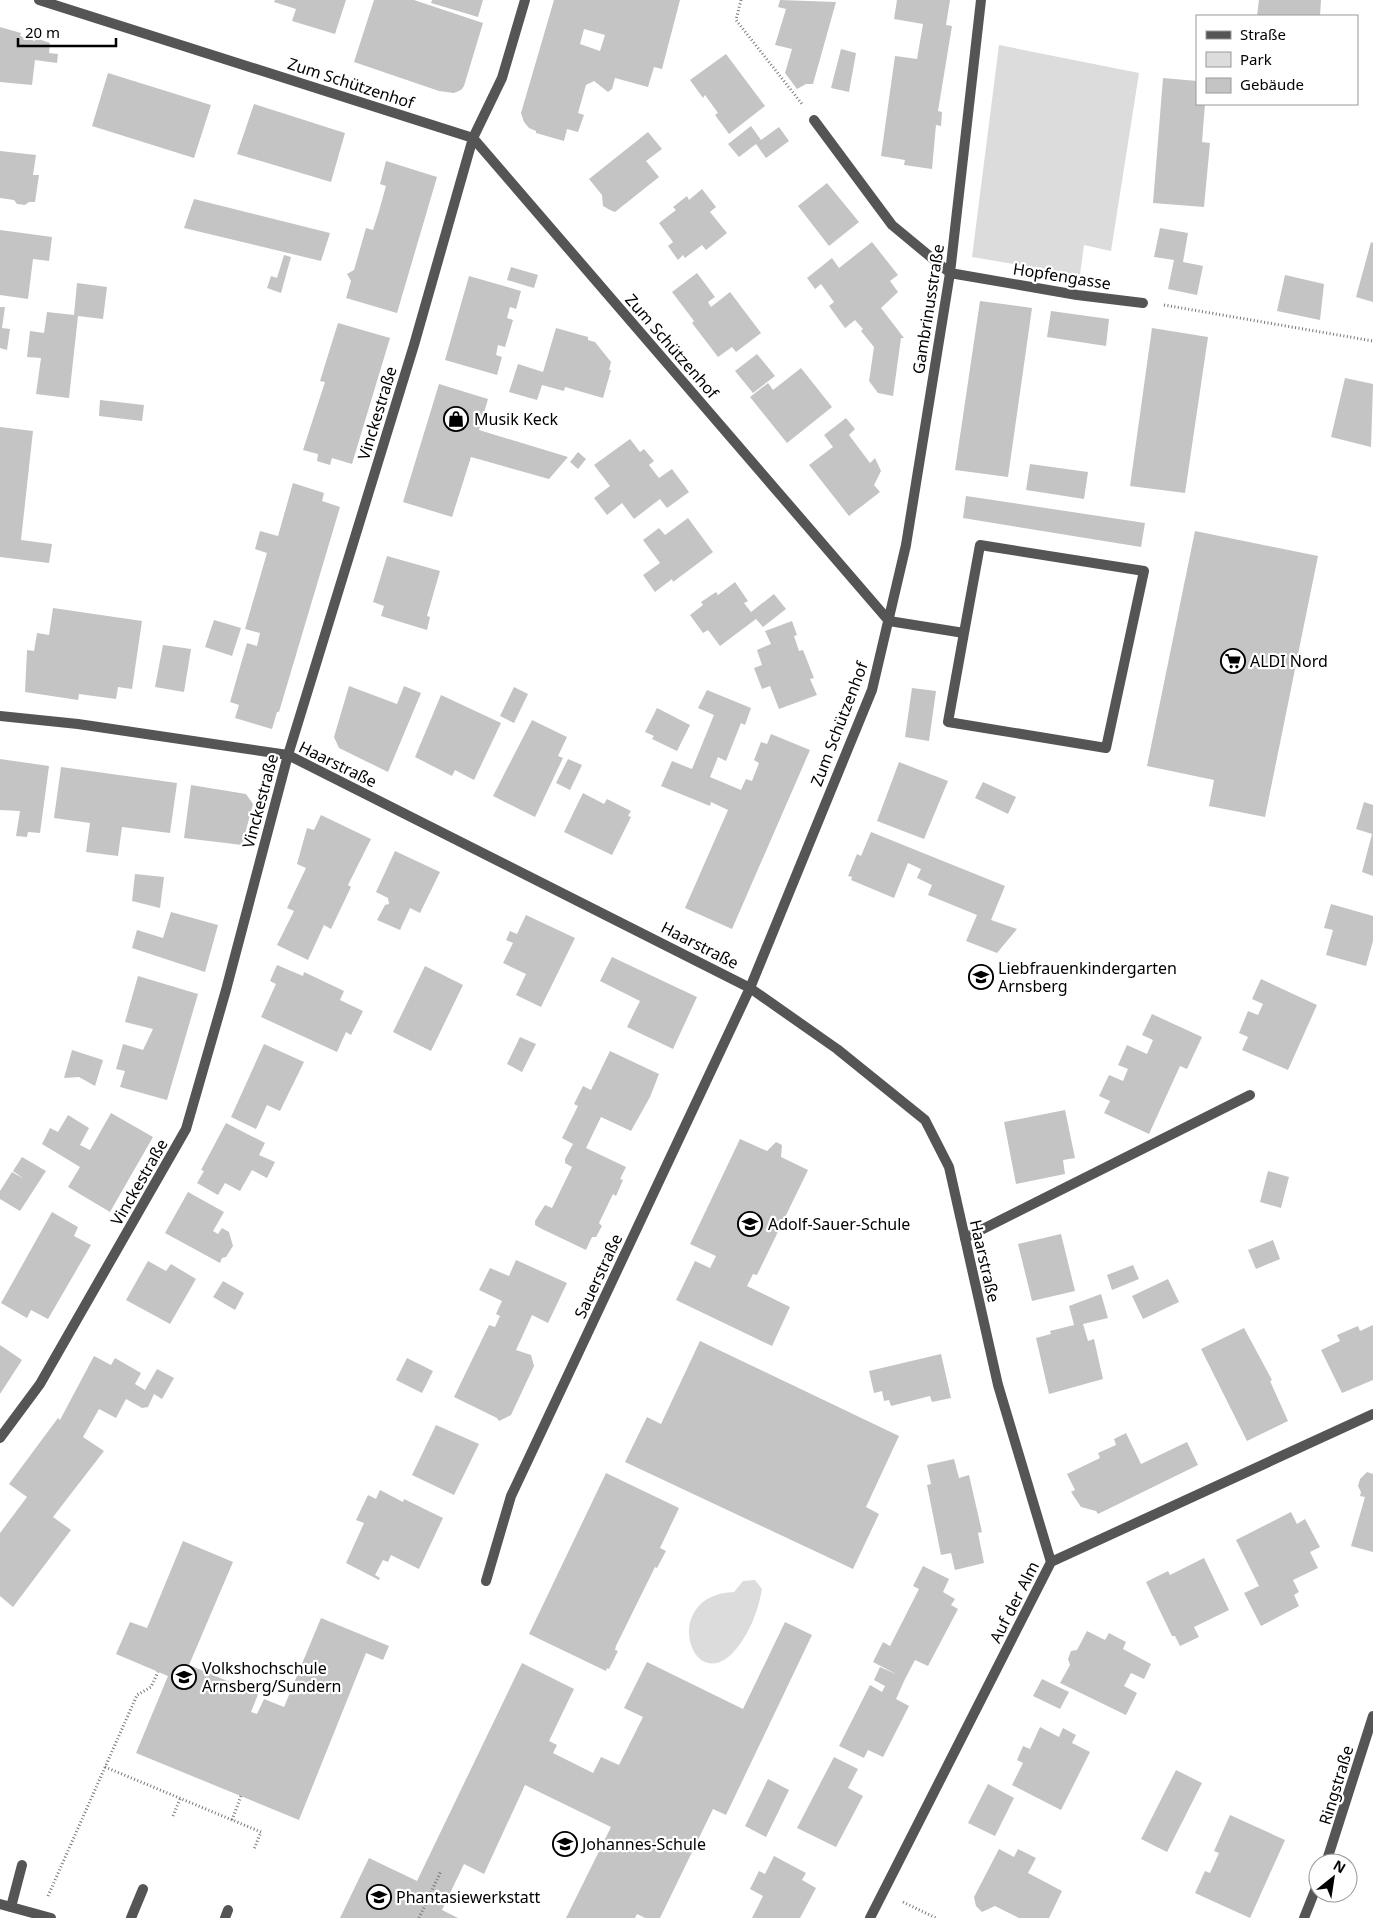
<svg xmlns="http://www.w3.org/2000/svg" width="1373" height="1918" viewBox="0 0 1373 1918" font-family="'Noto Sans',sans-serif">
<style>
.green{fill:#dcdcdc}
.building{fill:#c4c4c4;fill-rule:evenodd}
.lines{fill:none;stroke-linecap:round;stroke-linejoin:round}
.path{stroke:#777;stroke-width:3;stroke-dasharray:1 2.5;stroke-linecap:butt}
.lane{stroke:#555;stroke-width:10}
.street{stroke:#555;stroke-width:10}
.labels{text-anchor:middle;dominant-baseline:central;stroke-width:4.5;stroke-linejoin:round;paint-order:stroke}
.street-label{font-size:16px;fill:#000;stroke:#fff}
.poi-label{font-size:16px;fill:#000;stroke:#fff;text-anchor:start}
</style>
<rect width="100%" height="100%" fill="#fff"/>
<path class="green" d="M999 45 1139 73 1111 251 1084 245 1080 275 972 257Z
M755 1580 762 1589C758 1611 751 1630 737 1648 693 1703 657 1595 734 1592L743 1581Z"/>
<path class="building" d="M275 0H346L335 34 292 21 296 9 274 2Z
M374 0H414L483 23 464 86 461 90 454 93 439 91 354 62Z
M432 0H483L478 17 431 3Z
M554 0H680L662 69 654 67 648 87 615 78 612 89 608 92 594 81 586 85 578 113 584 115 578 132 567 129 564 141 536 133V131L529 128 524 122 521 113ZM584 29 605 35 600 51 580 44Z
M780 0 836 2 813 84H806L797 89 785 73 792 49 775 45 786 9 778 7Z
M897 0H950L946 25 952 26 938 111 942 112 941 126 936 125 932 169 904 165 905 160 881 156 895 56 917 59 923 24 894 19Z
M1259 0H1321L1320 16H1257Z
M0 27 21 33 20 36 35 41 36 38 50 43 49 53 58 54 57 63 35 60 32 85 0 82Z
M841 49 856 53 849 92 831 88Z
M726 54 765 106 729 134 715 115 718 113 705 95 703 98 690 80Z
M108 73 211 105 194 158 92 126Z
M1163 78 1197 81V104H1205L1202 142 1210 143 1204 207 1153 203Z
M254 104 345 133 331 182 237 154Z
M751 126 761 140 779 127 789 141 766 158 756 144 739 157 728 144Z
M648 132 662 149 646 161 659 177 615 212 610 210 603 206 602 195 589 179Z
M0 151 36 155 33 175H39L35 202H29L25 205 17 204 14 200 0 198Z
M386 161 437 177 397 313 346 298 351 281 347 274 354 270 366 228 373 230 379 211 386 186 380 184Z
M827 183 859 222 829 246 798 206Z
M702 189 716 207 710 212 727 233 706 250 702 245 685 258 683 255 678 260 668 246 673 242 659 223 676 210 673 207 687 196 689 200Z
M194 199 330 233 321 261 184 228Z
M1160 228 1188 233 1183 262 1203 266 1197 295 1168 289 1174 260 1154 257Z
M0 230 52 237 49 261 33 259 28 299 0 295Z
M872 242 898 275 890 281 898 292 881 308 904 338H901L893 396 878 393 869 381 874 347 861 331 863 329 855 320 845 328 829 306 834 302 821 284 815 289 807 278 832 258 839 268Z
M1371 242 1373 243V302L1356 297Z
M284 255 291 257 281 293 267 288 271 276 277 278Z
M511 267 538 275 534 288 507 280Z
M697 273 715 297 708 302 711 307 730 292 761 333 736 352 732 347 718 357 692 323 694 321 672 292Z
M1285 275 1324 284 1320 320 1277 311Z
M469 276 521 291 516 309 510 307 507 318 513 320 505 347 498 345 496 355 502 357 497 375 445 360Z
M77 283 107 287 103 319 78 316 69 398 36 394 41 358 27 357 30 331 44 333 47 312 74 315Z
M980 301 1032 308 1008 477 955 470Z
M0 307H5L2 328 10 329 7 350 0 348Z
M1051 311 1109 319 1106 346 1047 337Z
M338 323 390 338 352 464 332 458 330 465 317 461 318 454 303 450 325 382 320 381Z
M556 328 588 337V340L595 342 611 362 609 370H611L603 398 565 387 564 391 542 385 537 400 509 392 518 364 543 372Z
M1152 328 1208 337 1185 493 1130 486Z
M757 354 775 376 753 393 735 371Z
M801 368 832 407 787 443 750 397 768 383 773 390Z
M1345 378 1373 384 1371 447 1331 437Z
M439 384 488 399 479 430 568 457 549 479 471 457 452 517 403 502Z
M100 400 144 405 142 421 99 416Z
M846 418 855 429 849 435 870 463 875 458 881 471 874 485 880 492 849 516 809 465 833 447 824 435Z
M0 427 33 431 21 540 52 544 49 563 0 557Z
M630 439 640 452 644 449 654 461 649 465 659 478 672 469 689 492 667 508 660 499 634 519 622 503 607 515 594 498 610 486 594 465Z
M578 452 586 459 578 469 570 462Z
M1030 464 1088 472 1084 499 1026 490Z
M293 483 324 493 322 501 340 507 279 712H277L272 729 235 718 239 705 230 702 247 643 257 646 260 633 245 629 267 553 255 549 260 531 278 536Z
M966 496 1145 523 1141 547 963 518Z
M688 518 713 552 673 582 672 579 655 592 643 575 660 563 643 540 659 528 665 535Z
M1195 531 1318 556 1265 817 1209 806 1214 780 1147 766Z
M387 556 440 571 427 616 430 617 427 630 381 616 384 606 373 602Z
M735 582 748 601 744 603 751 612 774 594 786 609 763 627 756 619 720 646 708 630 703 633 690 615 703 605 701 602 716 592 718 595Z
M53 608 142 621 132 689 118 687 116 699 79 694 78 700 25 692 27 650 34 651 37 633 49 635Z
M214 620 241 628 232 656 205 647Z
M792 621 797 635 794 636 799 651 803 650 814 678 810 679 817 695 779 709 770 686 762 689 754 668 762 665 757 650 771 644 765 631Z
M163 645 191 649 184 692 155 687Z
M349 686 397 704 404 686 421 693 388 772 339 748 334 737Z
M514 687 528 694 514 723 500 716Z
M912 688 936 691 929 741 905 737Z
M707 690 751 708 745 725 741 723 726 761 718 757 710 777 741 790 746 779 752 781 759 763 754 760 761 742 767 744 771 734 810 750 732 929 685 908 728 810 711 802 710 806 661 786 672 761 692 769 714 715 698 708Z
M441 695 501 723 474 780 455 770 452 776 415 757Z
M657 708 690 725 677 751 652 739 654 736 645 732Z
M532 720 567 737 558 756 563 758 535 817 493 796Z
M0 759 49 766 40 833 28 832 27 837 16 836 20 811 0 810Z
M568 759 582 765 570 790 556 783Z
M899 762 948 781 924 839 877 821Z
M61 767 177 783 170 833 122 827 118 856 86 852 90 823 54 818Z
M983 782 1016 797 1008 814 975 798Z
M191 785 246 794 253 804 242 845 184 838Z
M583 793 604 804 607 799 631 811 628 816 631 817 612 855 564 832Z
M1364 802 1373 805V876L1362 872 1372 834 1356 829Z
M321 815 371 839 348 885 351 887 331 929 324 925 308 960 277 945 294 911 287 908 306 868 297 864 307 828 314 830Z
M871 832 1005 886 991 920 1017 929 997 953 966 941 977 915 928 895 932 885 917 878 921 869 908 863 894 898 851 880 852 877 848 876 857 854 861 856Z
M395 851 440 872 420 913 410 908 400 930 377 920 385 905 389 904 388 898 376 892Z
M135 874 164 877 160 908 132 901Z
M1331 904 1373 916V941L1366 966 1326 955 1333 930 1324 928Z
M171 912 218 925 205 972 132 948 137 930 163 938Z
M526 915 575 938 541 1007 516 995 526 974 503 963 513 943 506 940 510 931 517 934Z
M612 957 697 997 673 1049 627 1027 640 1001 600 981Z
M277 965 303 976 304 972 344 991 340 1000 363 1011 351 1035 346 1032 337 1052 261 1017 276 984 270 981Z
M425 966 463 985 431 1051 393 1032Z
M138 976 198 994 167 1100 120 1087 125 1071 116 1069 123 1044 143 1050 153 1029 125 1022Z
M1261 979 1317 1005 1288 1070 1242 1050 1248 1037 1239 1033 1248 1011 1258 1015 1263 1004 1252 999Z
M1152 1014 1202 1037 1187 1069 1180 1066 1149 1134 1104 1113 1110 1101 1099 1096 1109 1075 1123 1081 1128 1069 1118 1065 1127 1045 1147 1054 1153 1040 1142 1035Z
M520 1037 536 1044 522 1072 507 1064Z
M264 1044 304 1062 280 1111 267 1105 256 1129 231 1117Z
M72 1050 103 1060 95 1086 79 1077 64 1078Z
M610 1051 659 1074 650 1097 631 1131 601 1117 586 1148 626 1167 620 1179 623 1180 616 1196 613 1194 599 1223 602 1226 596 1237H592L586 1250 542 1229 535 1225V1221L545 1205 552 1208 572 1167 565 1163V1159L573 1144 562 1138 578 1106 574 1104 583 1086 591 1090Z
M1065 1110 1075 1158 1063 1160 1065 1174 1016 1184 1004 1122Z
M111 1113 153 1137 110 1212 68 1187 80 1167 42 1144 50 1128 58 1132 68 1115 89 1128 80 1145 90 1150Z
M226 1123 265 1143 259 1155 275 1162 267 1178 252 1170 240 1191 225 1183 218 1195 197 1183 204 1171 201 1170Z
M740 1139 767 1151 776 1142 782 1145 781 1157 808 1170 757 1275 753 1274 747 1286 790 1307 772 1346 676 1300 695 1261 710 1268 716 1256 690 1244Z
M22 1157 46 1171 20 1211 0 1199V1191L12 1172 24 1179 13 1171Z
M1268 1171 1289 1177 1281 1208 1260 1202Z
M188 1192 224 1212 213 1231 218 1234 222 1228 229 1232 233 1246 226 1257 222 1258 220 1263 165 1233Z
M52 1212 78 1227 74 1236 91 1245 48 1319 31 1310 27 1318 1 1303Z
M1061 1234 1075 1291 1032 1301 1018 1244Z
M1273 1240 1280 1259 1256 1269 1248 1250Z
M516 1260 567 1283 548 1323 532 1315 516 1350 531 1355 534 1366 511 1415 499 1421 497 1418 454 1397 489 1325 495 1327 500 1316 496 1314 502 1301 479 1290 490 1268 509 1276Z
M148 1261 166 1271 171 1264 196 1279 170 1324 126 1300Z
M1133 1265 1139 1279 1112 1290 1107 1275Z
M1168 1279 1179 1302 1143 1319 1132 1296Z
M223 1281 244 1293 235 1310 213 1297Z
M1101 1294 1108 1318 1083 1324 1088 1341 1094 1339 1103 1379 1049 1394 1036 1338 1051 1334 1050 1331 1074 1325 1069 1306Z
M1373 1325V1380L1342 1393 1321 1350 1340 1341 1337 1335 1358 1326 1360 1331Z
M1244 1328 1272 1380 1270 1381 1288 1421 1247 1441 1201 1349Z
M700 1341 899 1436 866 1507 879 1514 853 1569 625 1462 647 1417 661 1424Z
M0 1345 22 1360 0 1394Z
M941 1354 951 1398 932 1402 930 1396 891 1406 889 1400 884 1401 882 1391 874 1393 869 1371Z
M94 1356 111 1365 115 1358 141 1373 135 1384 145 1390 157 1369 174 1378 162 1399 154 1394 148 1407 142 1408 126 1399 116 1418 99 1409 83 1437 104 1451 53 1517 71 1530 13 1607 0 1596V1533L27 1497 9 1484 58 1418 60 1420Z
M407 1358 433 1371 422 1393 396 1380Z
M436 1425 479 1444 454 1495 412 1475Z
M1126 1433 1141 1464 1187 1442 1198 1465 1098 1514 1096 1511 1081 1507 1071 1492 1075 1490 1067 1474 1100 1458 1098 1453 1116 1445 1114 1439Z
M954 1459 959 1478 969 1475 982 1532 978 1533 984 1563 955 1570 951 1553 941 1555 927 1485 931 1484 927 1465Z
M1367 1472 1373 1474V1552L1351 1546 1365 1497 1360 1496 1361 1492 1358 1486 1360 1479Z
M606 1473 679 1508 660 1548 666 1551 657 1568 655 1567 616 1646 615 1650 618 1651 609 1669 607 1668 606 1671 529 1634Z
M380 1490 403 1502 404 1499 443 1518 419 1569 391 1555 388 1562 383 1560 375 1575 380 1578 379 1580 346 1563 364 1523 356 1520 368 1495 376 1499Z
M1291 1512 1297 1524 1305 1519 1320 1547 1310 1552 1318 1568 1293 1580 1299 1592 1294 1595 1299 1606 1261 1626 1244 1593 1259 1586 1236 1540Z
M183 1541 233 1562 189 1665 249 1690 252 1683 261 1687 251 1712 257 1714 264 1699 284 1707 321 1618 389 1646 383 1660 366 1653 299 1820 136 1753 168 1676 116 1654 130 1622 147 1628Z
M1204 1558 1229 1610 1194 1627 1199 1637 1180 1646 1175 1636H1172L1146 1582 1168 1571 1170 1575Z
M923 1566 949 1579 943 1592 955 1599 951 1605 958 1609 928 1666 915 1660 905 1679 896 1699 909 1706 883 1757 868 1750 864 1758 839 1746 870 1685 882 1692 885 1686 874 1680 880 1667 898 1675 873 1662 883 1642 890 1646 919 1589 913 1586Z
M785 1622 812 1635 726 1815 713 1809 660 1918H645L637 1914 635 1918H566L611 1827 525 1785 484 1874 464 1864 442 1910 458 1918H340L369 1858 417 1881 522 1663 574 1689 549 1741 557 1745 553 1753 593 1773 601 1757 619 1765 643 1717 624 1708 647 1662 743 1709Z
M1087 1631 1105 1640 1109 1633 1126 1642 1123 1649 1151 1664 1144 1679 1131 1673 1124 1686 1137 1693 1126 1715 1060 1683 1070 1665 1068 1659 1071 1651 1077 1650Z
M1042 1679 1069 1692 1060 1709 1033 1696Z
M1040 1727 1059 1737 1063 1728 1076 1735 1072 1743 1090 1752 1061 1810 1012 1785 1023 1763 1017 1760 1023 1746 1030 1749Z
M834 1757 858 1769 848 1788 863 1796 836 1847 797 1828Z
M1176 1770 1202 1783 1167 1852 1141 1839Z
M768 1779 789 1790 766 1837 745 1826Z
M988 1784 1014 1798 995 1836 968 1823Z
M1230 1815 1285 1840 1250 1918 1195 1893 1205 1871 1210 1873 1219 1853 1214 1851Z
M999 1849 1014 1857 1018 1849 1036 1858 1028 1873 1062 1891 1049 1918H1019L995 1906 982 1912 976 1906 974 1897Z
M774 1856 806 1873 802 1880 816 1888 800 1918H752L763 1896 750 1889 759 1871 765 1874Z"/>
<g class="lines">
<path class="path" d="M741 0 736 20 802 104
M1164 305 1373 341
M105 1767 261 1832 254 1849
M173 1816 180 1799
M232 1820 241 1796
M48 1896 137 1695 151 1687 158 1672
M903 1902 936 1918
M419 1918 441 1871"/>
<path class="lane" d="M889 621 964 633 948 722 1106 748 1144 571 980 545 964 633
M965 1238 1250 1095
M11 1907 22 1865
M131 1918 143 1889
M225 1918 228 1910"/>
<path class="street" d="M39 0 473 138 889 621
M814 120 892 225 950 273 1077 295 1143 303
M0 716 78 724 288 755 750 988 837 1049 925 1120 949 1167 998 1385 1051 1562
M0 1438 40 1384 186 1129 226 990 288 755 414 345 473 138 502 78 525 0
M486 1581 511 1496 750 988 872 690 906 545 950 273 981 0
M1326 1863 1373 1716
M0 1904 51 1918
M870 1918 1051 1562 1373 1414
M1304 1918 1318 1883"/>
</g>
<defs>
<symbol id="shop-ring" viewBox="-11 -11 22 22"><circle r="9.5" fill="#fff" stroke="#000" stroke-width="1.5"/><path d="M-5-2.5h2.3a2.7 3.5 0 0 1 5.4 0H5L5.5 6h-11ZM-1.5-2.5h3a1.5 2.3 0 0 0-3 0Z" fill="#000"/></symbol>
<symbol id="supermarket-ring" viewBox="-11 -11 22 22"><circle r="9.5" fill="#fff" stroke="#000" stroke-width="1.5"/><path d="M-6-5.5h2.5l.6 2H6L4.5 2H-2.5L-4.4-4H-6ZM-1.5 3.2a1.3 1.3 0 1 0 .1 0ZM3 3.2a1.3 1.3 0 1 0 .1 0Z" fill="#000"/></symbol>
<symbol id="school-ring" viewBox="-11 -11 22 22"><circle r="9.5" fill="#fff" stroke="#000" stroke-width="1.5"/><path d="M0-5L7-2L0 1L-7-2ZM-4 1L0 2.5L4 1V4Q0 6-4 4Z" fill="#000"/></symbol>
<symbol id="university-ring" viewBox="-11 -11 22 22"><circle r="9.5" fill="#fff" stroke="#000" stroke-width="1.5"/><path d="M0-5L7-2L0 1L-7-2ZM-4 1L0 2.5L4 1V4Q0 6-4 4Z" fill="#000"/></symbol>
</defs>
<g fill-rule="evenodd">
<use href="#shop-ring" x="442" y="405" width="28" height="28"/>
<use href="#supermarket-ring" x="1219" y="647" width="28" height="28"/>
<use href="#school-ring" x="967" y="963" width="28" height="28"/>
<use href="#school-ring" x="736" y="1210" width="28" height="28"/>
<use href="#university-ring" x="170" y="1663" width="28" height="28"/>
<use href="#school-ring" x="551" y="1830" width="28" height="28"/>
<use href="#university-ring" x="365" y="1883" width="28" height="28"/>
</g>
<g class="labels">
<g class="street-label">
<text transform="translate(351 83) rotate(18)">Zum Schützenhof</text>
<text transform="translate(1062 276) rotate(9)">Hopfengasse</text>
<text transform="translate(928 309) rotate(-81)">Gambrinusstraße</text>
<text transform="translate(672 346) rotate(49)">Zum Schützenhof</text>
<text transform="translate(377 413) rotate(-73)">Vinckestraße</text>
<text transform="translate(839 724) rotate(-69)">Zum Schützenhof</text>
<text transform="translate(338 764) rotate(26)">Haarstraße</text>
<text transform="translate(260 801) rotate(-75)">Vinckestraße</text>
<text transform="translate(700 945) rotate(27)">Haarstraße</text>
<text transform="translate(139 1182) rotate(-60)">Vinckestraße</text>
<text transform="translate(985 1261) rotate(77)">Haarstraße</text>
<text transform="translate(598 1276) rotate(-65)">Sauerstraße</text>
<text transform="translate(1014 1602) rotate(-63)">Auf der Alm</text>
<text transform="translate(1336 1785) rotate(-73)">Ringstraße</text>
</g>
<g class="poi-label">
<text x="474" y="419">Musik Keck</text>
<text x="1250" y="661">ALDI Nord</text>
<text x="998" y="968">Liebfrauenkindergarten<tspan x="998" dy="18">Arnsberg</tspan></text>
<text x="768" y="1224">Adolf-Sauer-Schule</text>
<text x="202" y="1668">Volkshochschule<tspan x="202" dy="18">Arnsberg/Sundern</tspan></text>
<text x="582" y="1844">Johannes-Schule</text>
<text x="396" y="1897">Phantasiewerkstatt</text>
</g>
</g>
<rect x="1196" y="15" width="162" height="90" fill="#ffffff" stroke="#999999"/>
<rect x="1206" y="31" width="25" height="8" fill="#555555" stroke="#999999"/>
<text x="1240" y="40" font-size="15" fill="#000000">Straße</text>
<rect x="1206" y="52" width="25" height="15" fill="#dcdcdc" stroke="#999999"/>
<text x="1240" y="65" font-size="15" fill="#000000">Park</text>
<rect x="1206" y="78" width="25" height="15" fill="#c4c4c4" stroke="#999999"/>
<text x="1240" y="90" font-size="15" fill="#000000">Gebäude</text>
<g transform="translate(1333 1878) rotate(30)"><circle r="24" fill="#ffffff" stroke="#999999"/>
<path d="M0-4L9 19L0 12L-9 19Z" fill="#000000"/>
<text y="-8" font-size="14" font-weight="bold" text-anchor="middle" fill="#000000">N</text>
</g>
<path d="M18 38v8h98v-8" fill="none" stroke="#000000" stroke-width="2.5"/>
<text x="25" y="38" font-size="15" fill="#000000" stroke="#ffffff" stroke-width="4" paint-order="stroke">20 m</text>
</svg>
